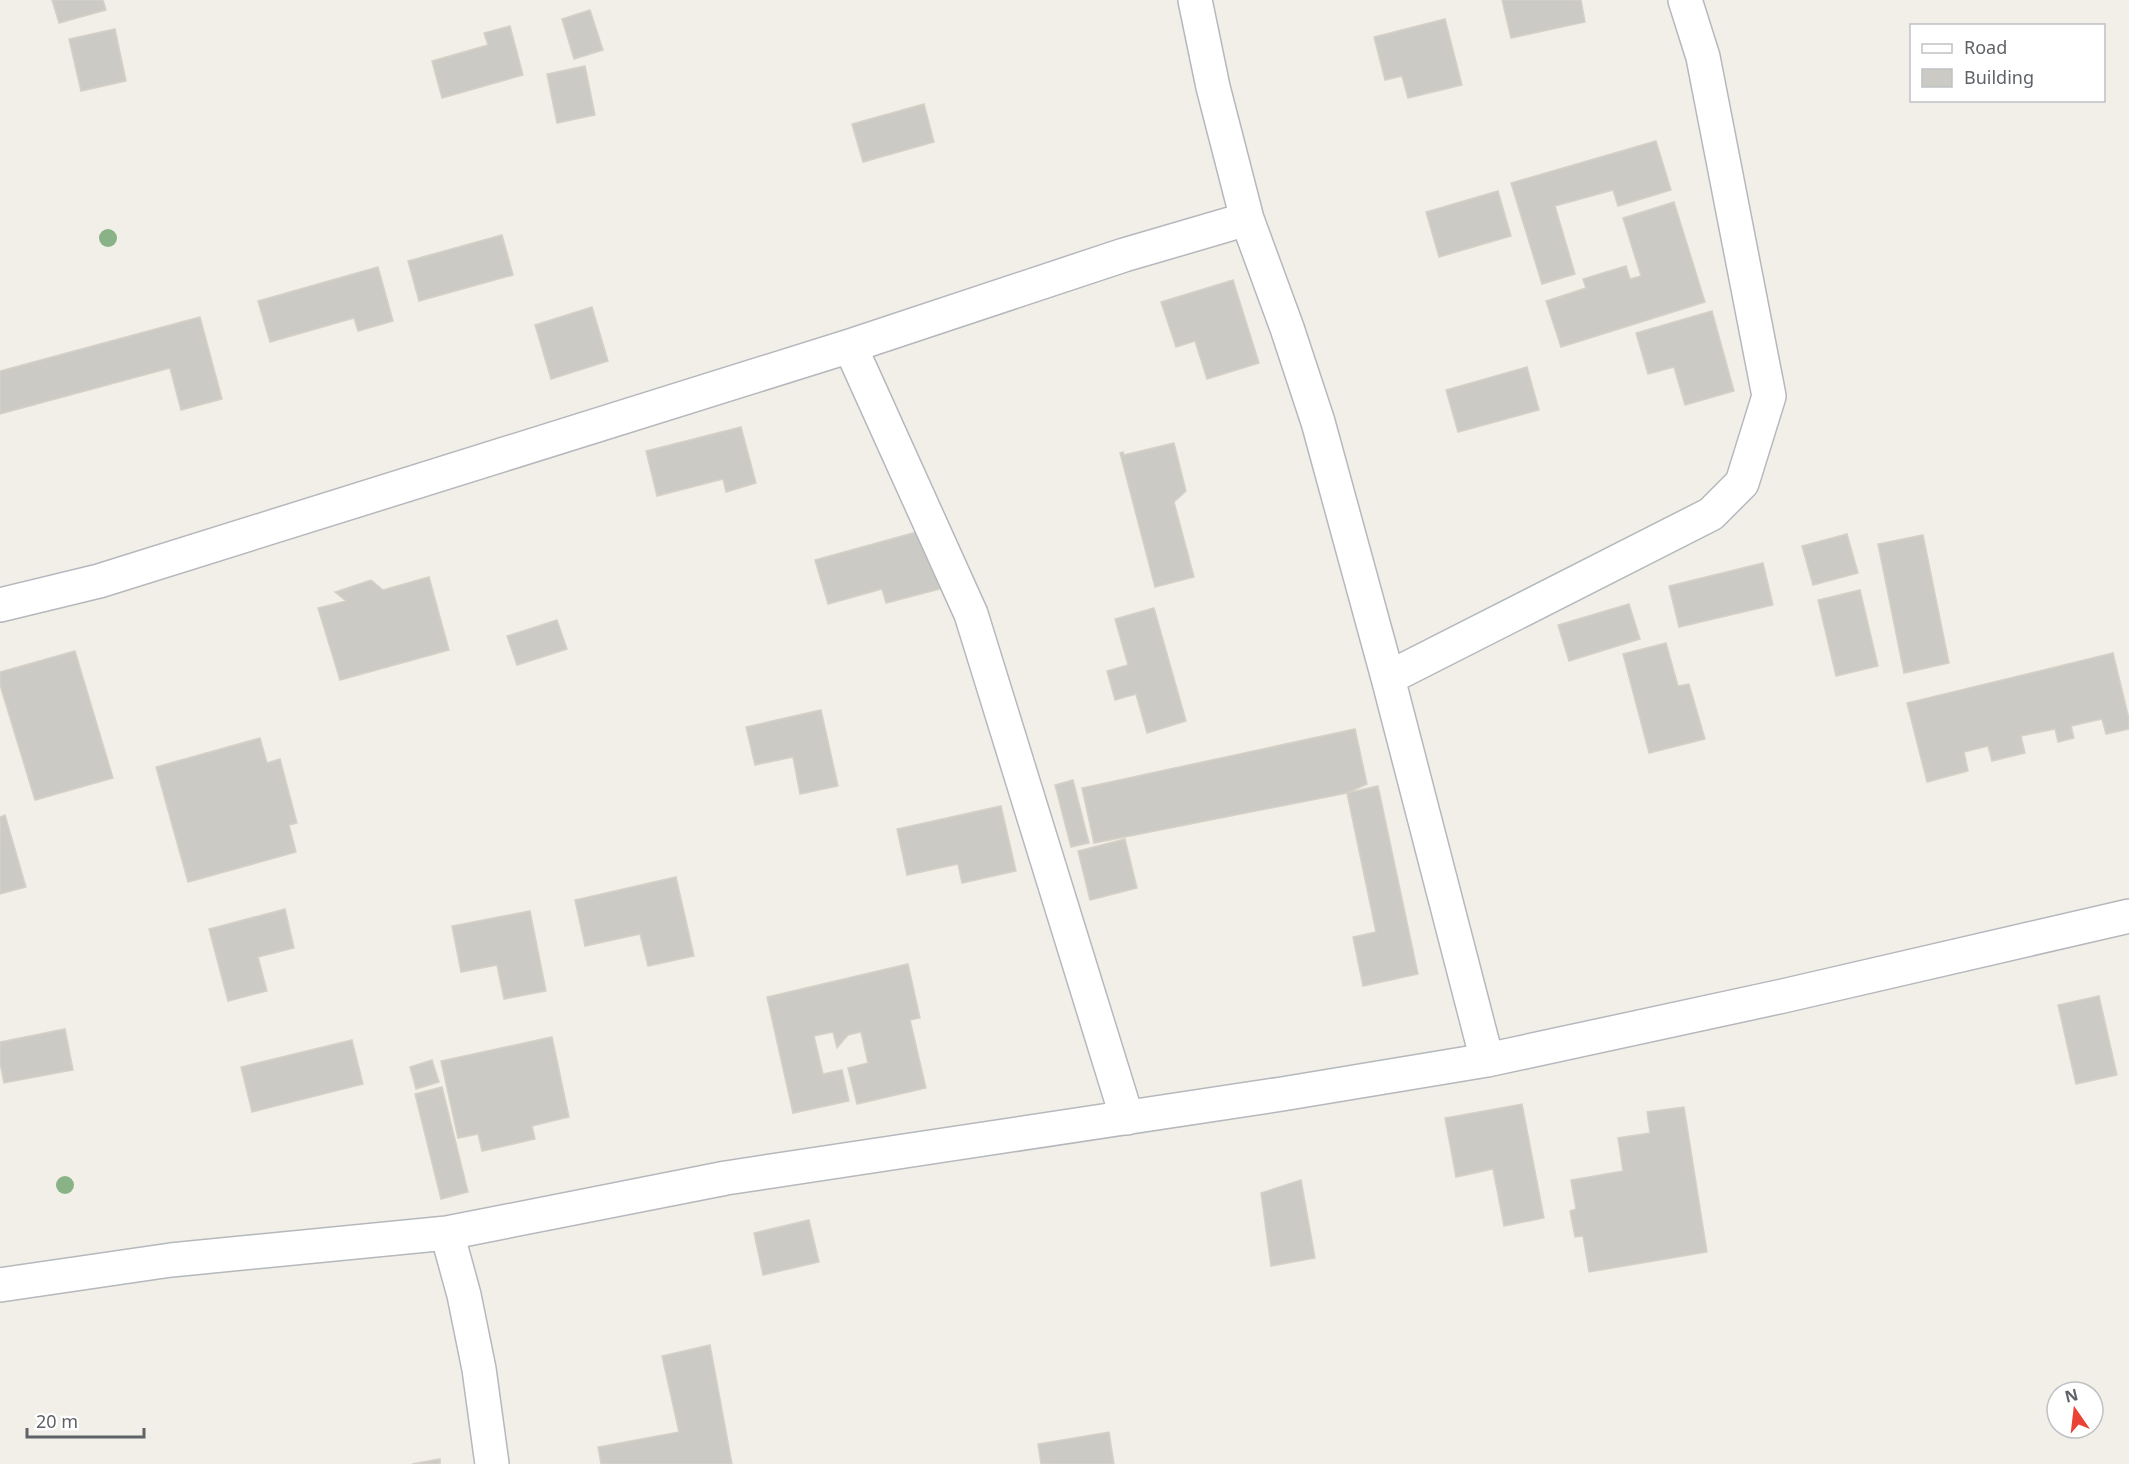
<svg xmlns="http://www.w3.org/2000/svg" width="2129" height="1464" viewBox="0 0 2129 1464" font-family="'Noto Sans',sans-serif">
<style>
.building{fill:#cccac5;stroke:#d6d1c6;stroke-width:1.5}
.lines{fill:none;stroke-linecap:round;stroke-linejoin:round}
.minor-casing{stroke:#b5b8bc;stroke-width:36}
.minor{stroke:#fff;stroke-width:33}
.tree{fill:#89b387}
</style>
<rect width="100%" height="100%" fill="#f1efe8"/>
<path class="building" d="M52 0H103L106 10 59 23Z
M1502 0H1581L1585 22 1511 38Z
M590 10 603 50 574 59 562 19Z
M1445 19 1462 85 1408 98 1402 76 1385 80 1374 37Z
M510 26 523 75 442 98 432 61 488 45 484 33Z
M115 29 126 81 81 91 69 39Z
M585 66 595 115 557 123 547 74Z
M924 104 934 142 863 162 852 124Z
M1656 141 1671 190 1618 206 1613 190 1555 206 1575 274 1542 284 1511 183Z
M1498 191 1511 236 1439 257 1426 212Z
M1674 202 1705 302 1561 347 1546 301 1586 288 1583 279 1626 266 1630 279 1641 276 1623 218Z
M502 235 513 275 419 301 408 261Z
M378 267 393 321 358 331 354 318 270 342 258 301Z
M1233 280 1259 363 1207 379 1195 341 1176 347 1161 302Z
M592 307 608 361 551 379 535 325Z
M1712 311 1734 391 1685 405 1674 367 1648 374 1636 333Z
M200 317 222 399 181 410 170 368 0 414V371Z
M1527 367 1539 410 1458 432 1446 390Z
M741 427 756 483 726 492 723 479 657 496 646 451Z
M1174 443 1186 491 1174 502 1194 577 1155 587 1120 453 1123 452 1124 455Z
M924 530 940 589 886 603 882 589 828 604 815 560Z
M1847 534 1858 573 1813 585 1802 546Z
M1923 535 1949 663 1904 673 1878 544Z
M1763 563 1773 605 1679 627 1669 586Z
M429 577 449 650 340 680 318 608 346 601 335 592 371 580 383 590Z
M1860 590 1878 666 1836 676 1818 600Z
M1629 604 1640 639 1569 661 1558 625Z
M1154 608 1186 721 1147 733 1136 694 1115 700 1107 671 1128 665 1115 619Z
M557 620 567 649 517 665 507 636Z
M1666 643 1678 686 1689 684 1705 739 1649 753 1623 654Z
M75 651 113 778 35 800 0 685V672Z
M2113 653 2129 719V729L2106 734 2102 719 2071 726 2074 738 2058 742 2055 729 2021 736 2025 753 1992 761 1988 746 1964 752 1968 771 1927 782 1907 703Z
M821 710 838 786 800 794 793 757 755 765 746 727Z
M1355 729 1367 784 1347 793 1094 843 1082 788Z
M260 738 267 763 280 759 297 823 289 825 296 852 188 882 156 767Z
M1073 780 1089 843 1071 847 1055 785Z
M1378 786 1418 974 1363 986 1353 937 1376 932 1347 793Z
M1001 806 1016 871 962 883 958 864 907 875 897 829Z
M5 815 26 887 0 894V817Z
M1125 839 1137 888 1090 900 1078 851Z
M676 877 694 956 648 966 640 934 585 946 575 900Z
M285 909 294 948 258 957 267 991 228 1001 209 929Z
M530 911 546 991 504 999 497 965 461 972 452 926Z
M908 964 920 1018 910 1020 926 1088 857 1104 848 1068 868 1063 861 1032 848 1035 837 1048 833 1032 814 1036 823 1074 842 1070 849 1101 793 1113 767 997Z
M2099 996 2117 1075 2076 1084 2058 1005Z
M65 1029 73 1070 4 1083 0 1063V1042Z
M552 1037 569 1117 532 1126 535 1139 482 1151 478 1134 458 1138 441 1061Z
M352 1040 363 1084 252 1112 241 1067Z
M432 1060 439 1082 416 1089 410 1067Z
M442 1087 468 1192 441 1199 415 1094Z
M1522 1104 1544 1218 1504 1226 1493 1169 1456 1177 1445 1118Z
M1684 1107 1707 1252 1589 1272 1583 1236 1575 1237 1570 1211 1576 1209 1571 1180 1623 1171 1618 1138 1650 1133 1647 1112Z
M1301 1180 1315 1258 1271 1266 1261 1193Z
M809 1220 819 1262 763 1275 754 1233Z
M710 1345 732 1464H601L598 1447 679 1432 662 1356Z
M1109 1432 1114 1464H1041L1038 1444Z
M440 1459V1464H412Z"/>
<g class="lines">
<defs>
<path id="minor" d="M1195 0 1213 87 1247 219 1287 328 1318 422 1388 678 1487 1060
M850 346 971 614 1127 1118
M0 605 99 581 850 346 1124 255 1247 219
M1388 678 1711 514 1742 483 1769 396 1703 57 1685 0
M447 1233 464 1295 479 1369 492 1464
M0 1285 171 1260 447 1233 726 1178 1282 1094 1487 1060 1783 996 2129 916"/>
</defs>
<use href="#minor" class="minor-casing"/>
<use href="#minor" class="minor"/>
</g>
<g class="tree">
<circle cx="108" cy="238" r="9"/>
<circle cx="65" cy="1185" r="9"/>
</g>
<rect x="1910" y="24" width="195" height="78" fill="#ffffff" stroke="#bfc1c3" stroke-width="1.5"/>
<rect x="1922" y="44" width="30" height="9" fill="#ffffff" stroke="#bfc1c3" stroke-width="1.5"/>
<text x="1964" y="54" font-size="18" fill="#5f6368">Road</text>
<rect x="1922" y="69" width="30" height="18" fill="#cccac5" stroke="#bfc1c3" stroke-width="1.5"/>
<text x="1964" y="84" font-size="18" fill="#5f6368">Building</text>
<g transform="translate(2075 1410) rotate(346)"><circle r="28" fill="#ffffff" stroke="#bfc1c3" stroke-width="1.5"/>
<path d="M0-4.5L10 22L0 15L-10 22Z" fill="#ea4335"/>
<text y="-9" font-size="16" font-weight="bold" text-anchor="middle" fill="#5f6368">N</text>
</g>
<path d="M27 1428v9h117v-9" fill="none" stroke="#5f6368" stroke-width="3"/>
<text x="36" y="1428" font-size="18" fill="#5f6368" stroke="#ffffff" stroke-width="4.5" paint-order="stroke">20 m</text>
</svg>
